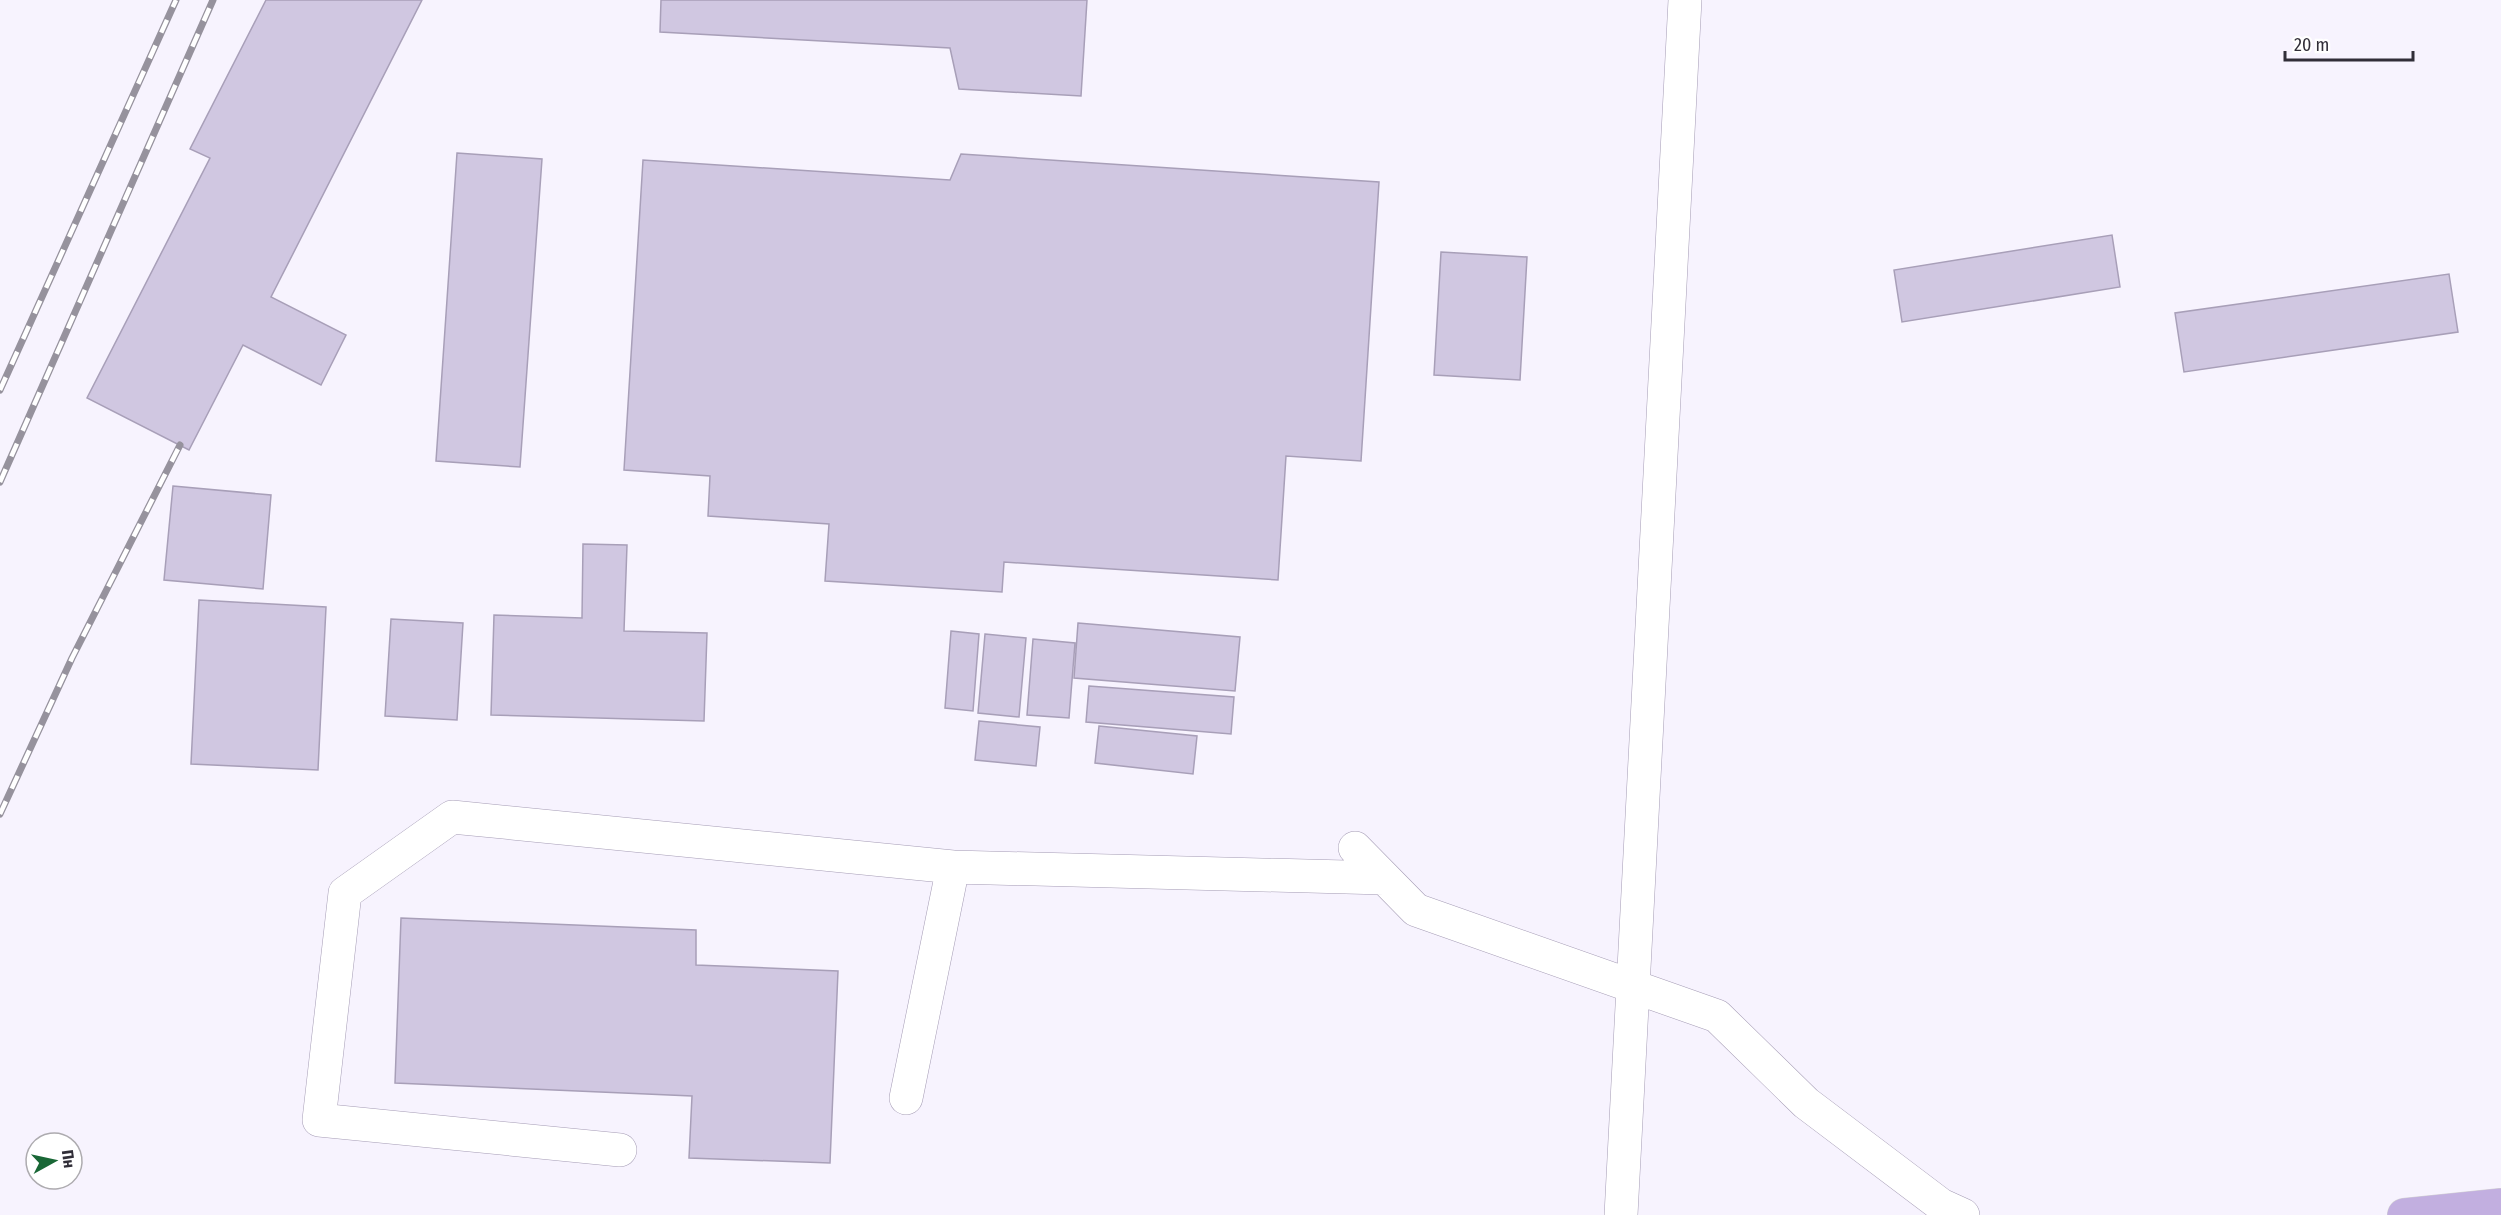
<svg xmlns="http://www.w3.org/2000/svg" width="2501" height="1215" viewBox="0 0 2501 1215" font-family="'Fira Sans Condensed',sans-serif">
<style>
.building{fill:#d0c7e1;stroke:#a89fb8;stroke-width:1.5}
.lines{fill:none;stroke-linecap:round;stroke-linejoin:round}
.minor-casing{stroke:#a59cb5;stroke-width:34}
.major-casing{stroke:#d2d1d3;stroke-width:34}
.minor{stroke:#fff;stroke-width:33}
.major{stroke:#c2afe0;stroke-width:33}
.rail-casing{stroke:#96929d;stroke-width:7}
.rail{stroke:#fff;stroke-width:4.5;stroke-dasharray:14;stroke-linecap:butt}
</style>
<rect width="100%" height="100%" fill="#f7f3fe"/>
<path class="building" d="M266 0H422L271 297 346 335 321 385 243 345 189 450 87 398 210 158 190 149Z
M661 0H1087L1081 96 959 89 950 48 660 32Z
M457 153 542 159 520 467 436 461Z
M961 154 1379 182 1361 461 1286 456 1278 580 1004 562 1002 592 825 581 829 524 708 516 710 476 624 470 643 160 950 180Z
M2112 235 2120 287 1902 322 1894 270Z
M1441 252 1527 257 1520 380 1434 375Z
M2449 274 2458 332 2184 372 2175 313Z
M173 486 271 495 263 589 164 580Z
M583 544 627 545 624 631 707 633 704 721 491 715 494 615 582 618Z
M199 600 326 607 318 770 191 764Z
M391 619 463 623 457 720 385 716Z
M1078 623 1240 637 1235 691 1074 678Z
M951 631 979 634 973 711 945 708Z
M985 634 1026 638 1019 717 978 713Z
M1033 639 1075 643 1069 718 1027 715Z
M1089 686 1234 697 1231 734 1086 722Z
M979 721 1040 727 1036 766 975 760Z
M1099 726 1197 736 1193 774 1095 763Z
M401 918 696 930V965L838 971 830 1163 689 1158 692 1096 395 1083Z"/>
<g class="lines">
<defs>
<path id="minor" d="M1355 848 1416 910 1717 1016 1806 1103 1941 1205 1963 1215
M906 1098 953 867 1384 878
M620 1150 319 1120 345 893 452 817 953 867
M1621 1215 1685 0"/>
<path id="major" d="M2404 1215 2501 1205"/>
</defs>
<use href="#minor" class="minor-casing"/>
<use href="#major" class="major-casing"/>
<use href="#minor" class="minor"/>
<use href="#major" class="major"/>
<defs>
<path id="rail" d="M0 390 176 0
M0 482 213 0
M0 814 72 658 180 445"/>
</defs>
<use href="#rail" class="rail-casing"/>
<use href="#rail" class="rail"/>
</g>
<g transform="translate(54 1161) rotate(82)"><circle r="28" fill="#ffffff" stroke="#adabaf" stroke-width="1.5"/>
<path d="M0-4.5L10 22L0 15L-10 22Z" fill="#196736"/>
<text y="-9" font-size="16" font-weight="bold" text-anchor="middle" fill="#312e38">Пн</text>
</g>
<path d="M2285 51v9h128v-9" fill="none" stroke="#312e38" stroke-width="3"/>
<text x="2294" y="51" font-size="18" fill="#312e38" stroke="#ffffff" stroke-width="4.5" paint-order="stroke">20 m</text>
</svg>
